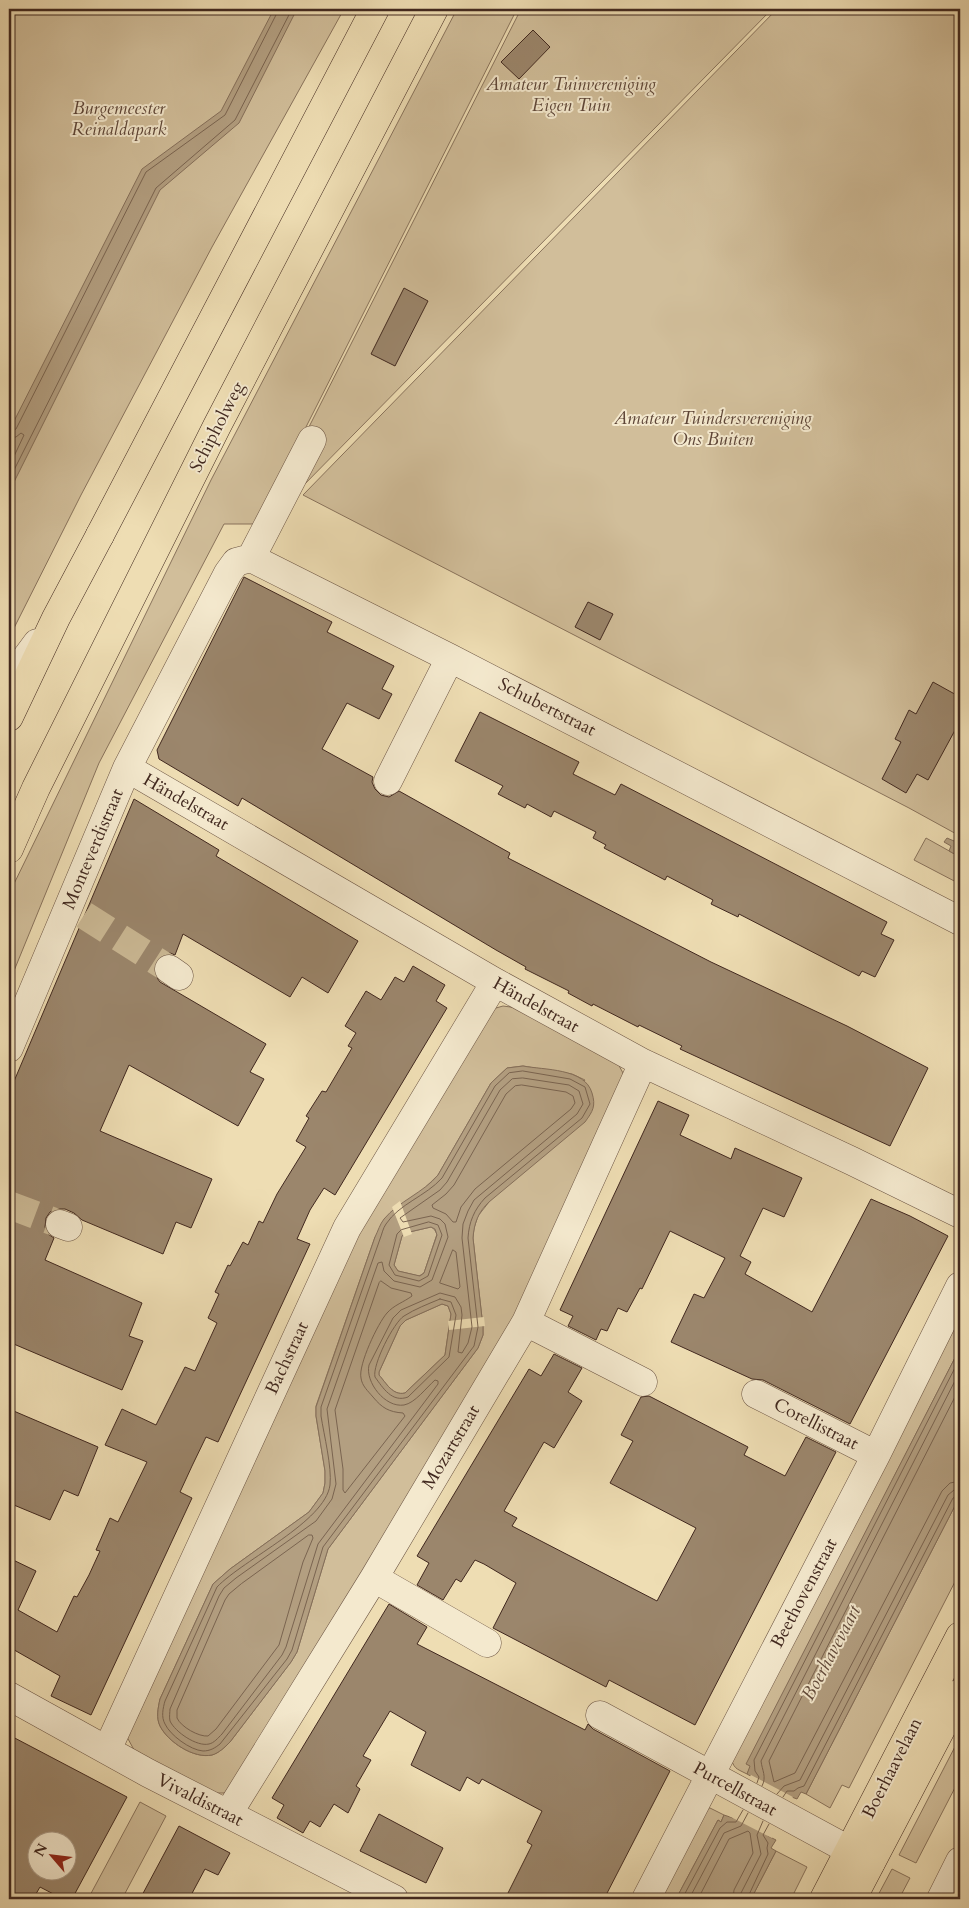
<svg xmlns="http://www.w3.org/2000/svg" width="969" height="1908" viewBox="0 0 969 1908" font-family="Cardo,serif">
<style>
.green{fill:#d1be9a;stroke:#89735c;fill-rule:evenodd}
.water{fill:#b39f81;stroke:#856f5a;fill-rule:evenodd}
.pier{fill:#eeddb3}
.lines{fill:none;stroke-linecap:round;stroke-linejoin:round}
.shore{stroke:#7a6450;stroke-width:1}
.building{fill:#9b866c;stroke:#41281f;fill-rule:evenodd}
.minor-tunnel{stroke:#cbb995;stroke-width:28;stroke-dasharray:28 14;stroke-linecap:butt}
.minor-casing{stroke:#6c5544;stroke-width:29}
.major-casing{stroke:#41281f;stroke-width:29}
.highway-casing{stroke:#41281f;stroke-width:29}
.minor{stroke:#f4e9ce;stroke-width:28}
.major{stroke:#eeddb3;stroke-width:28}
.highway{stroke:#eeddb3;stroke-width:28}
.labels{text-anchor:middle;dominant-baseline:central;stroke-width:4;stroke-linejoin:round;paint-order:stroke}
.park-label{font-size:18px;font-style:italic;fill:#5e4638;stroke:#f4e9ce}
.street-label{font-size:18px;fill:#41281f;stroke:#f4e9ce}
.water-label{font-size:19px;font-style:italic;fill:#634c3c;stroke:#f4e9ce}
</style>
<rect width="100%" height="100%" fill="#eeddb3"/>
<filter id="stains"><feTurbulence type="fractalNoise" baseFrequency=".004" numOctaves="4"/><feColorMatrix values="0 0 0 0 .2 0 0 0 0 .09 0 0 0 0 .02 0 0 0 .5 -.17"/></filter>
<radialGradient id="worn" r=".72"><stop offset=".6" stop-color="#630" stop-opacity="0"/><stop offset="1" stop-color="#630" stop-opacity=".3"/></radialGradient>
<path class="green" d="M9 9H344L212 247 81 495 9 638Z
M457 9H517L257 524H224L99 763 9 983V894L211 480Z
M521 9H772L296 493 280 484Z
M777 9H960V836L909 808 303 495Z
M926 838 960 857V884L914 860Z
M503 1006 518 1008 617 1062 623 1073 624 1081 520 1312 231 1790 225 1793H213L138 1753 133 1748 127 1737 356 1234 489 1014 496 1008ZM523 1066 572 1074 585 1080 478 1216 474 1228 473 1238 483 1327V1335L478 1348 328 1549 297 1652 291 1662 230 1742C225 1747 219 1753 212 1755 194 1759 168 1742 160 1726 156 1718 158 1708 160 1699L213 1584 230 1569 309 1512 323 1493 325 1483V1471L316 1416V1406L375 1237 438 1175 491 1083 507 1068Z
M431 1227 434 1229 437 1234 424 1273 419 1276 398 1271 394 1265 402 1236 405 1233Z
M442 1304 448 1306 451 1314 445 1355 405 1393C393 1396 386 1383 379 1375V1372L400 1326 406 1320Z
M960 1312V1348L747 1764 751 1766 747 1774C735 1768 734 1769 730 1755Z
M960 1496V1572L849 1788 842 1785 830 1808 806 1794Z
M960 1737V1778L916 1863 899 1855Z
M140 1802 166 1816 122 1899H88Z
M705 1808H710L724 1815 721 1822 718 1820 676 1899H654Z
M776 1851 807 1867 791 1899H751Z
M892 1869 910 1878 899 1899H876Z"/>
<path class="water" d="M274 9H297L239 123 160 190 9 492V431L142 169 221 111Z
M957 834 960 836V857L949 851 951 846 944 842 947 838 954 841Z
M523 1066C544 1070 585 1068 592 1093 596 1106 593 1111 585 1122L489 1202C478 1212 474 1224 473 1238L483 1327V1335L478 1348 328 1549 297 1652 291 1662 230 1742C225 1747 219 1753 212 1755 194 1759 168 1742 160 1726 156 1718 158 1708 160 1699L213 1584 230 1569 309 1512 323 1493 325 1483V1471L316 1416V1407L375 1237C378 1231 380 1224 384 1219 399 1201 423 1193 438 1175L491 1083 507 1068ZM431 1227 435 1229 437 1235 424 1273 420 1276 398 1271 394 1265 402 1236 405 1233ZM442 1304 448 1306 451 1314 445 1355 405 1393C393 1396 386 1383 379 1375V1372L400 1326 406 1320Z
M960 1348V1496L806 1794 801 1792 797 1799 789 1796 768 1836 776 1840 771 1848 776 1851 751 1899H676L718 1820 721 1822 724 1815 733 1818 754 1778 747 1774 750 1766 746 1764Z"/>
<path class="pier" d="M400 1201 412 1234 404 1237 392 1207Z
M484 1317 485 1326 449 1330 448 1321Z
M751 1775 793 1797 771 1835 773 1836 772 1838 729 1816 732 1815 751 1778H749Z"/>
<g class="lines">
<path class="shore" d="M9 432 16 429 146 172 225 115 277 13 278 9
M9 438 16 437 21 433 24 435 9 467
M9 480 156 188 235 120 292 9
M523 1071 570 1079 585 1087 590 1104 582 1118 485 1198C474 1210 469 1222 468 1238L478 1327 474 1346 323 1547 292 1650 287 1659 220 1744C215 1748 210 1751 203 1751 190 1750 170 1735 165 1724 161 1717 163 1708 165 1701L217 1587C244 1559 325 1522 330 1485 332 1467 324 1435 321 1416V1407L380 1239C382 1234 383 1228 386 1224 399 1204 426 1196 442 1178L495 1086 509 1073Z
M523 1078 569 1085 579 1091 583 1104 577 1114 474 1200 468 1211 463 1224 462 1238 472 1327 468 1343 462 1353 458 1352 462 1315 461 1307 455 1297 440 1293 401 1310 393 1318 369 1365C365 1382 385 1408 404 1405 415 1403 426 1388 435 1380L438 1381V1384L318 1544 286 1647 282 1655 222 1734C218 1738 214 1743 209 1744 197 1747 175 1732 170 1721 169 1717 170 1712 170 1709L219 1596 224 1588 236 1578 316 1521 332 1499 336 1484 327 1409 378 1263 382 1262 384 1271 394 1281 420 1287 432 1280 448 1237 445 1224 440 1219 431 1216 403 1222 400 1218 440 1190 447 1182 500 1090 512 1079Z
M522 1085 566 1092 573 1096 575 1103 571 1109 475 1189 461 1207 456 1222H453L446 1214 433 1208 432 1205 446 1194 454 1185 506 1094 515 1086Z
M429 1222 438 1225 442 1235 428 1276 419 1281 395 1275 389 1265 397 1234 401 1230Z
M453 1250 456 1252 460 1287 458 1289 440 1283Z
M381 1281 391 1288 411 1293 412 1296C404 1302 394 1305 387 1313 378 1323 358 1365 361 1378 362 1386 368 1391 373 1397 382 1408 389 1412 403 1413L405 1416 345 1493 343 1490V1469L335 1410 379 1283Z
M440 1299 451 1302 456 1315 449 1357 408 1397C392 1403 383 1388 375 1377 372 1365 394 1322 404 1316 415 1309 428 1304 440 1299Z
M960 1387 769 1761 774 1782 795 1773 942 1491 950 1483 960 1481
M309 1535H312L313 1538 303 1562 279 1645 216 1729 208 1736C199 1737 181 1727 177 1718 177 1716 177 1712 177 1710L225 1600 229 1594 241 1584Z
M757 1783 759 1777 755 1771 754 1760 960 1358
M762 1786C767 1777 762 1770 761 1761L960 1371
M777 1794 784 1786 800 1780 948 1495 954 1490 960 1488
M783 1797 787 1791H794L798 1788 804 1786 953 1498 960 1495
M682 1899 720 1828 727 1822H736L743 1810
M689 1899 724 1833 741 1826 748 1813
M698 1899 729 1839 748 1831 750 1833 753 1853 734 1890 733 1899
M740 1899 741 1893 761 1854 757 1835 763 1821
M747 1899 768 1854 767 1848 768 1843 763 1835 769 1824"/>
</g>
<path class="building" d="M533 30 550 47 519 79 501 62Z
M404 288 428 301 395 366 371 354Z
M244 577 332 622 327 632 394 666 382 689 392 694 379 719 347 703 322 749 373 777 372 782 375 789 381 795 389 797 399 791 510 853 508 858 711 962 847 1026 928 1068 890 1146 680 1049 682 1046 639 1025 638 1027 593 1004 592 1006 568 993 569 991 525 969 526 967 496 950 242 798 238 806 159 759 157 750Z
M588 602 613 614 600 640 575 627Z
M933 682 960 697V721L928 780 917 774 906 793 882 779 901 742 895 739 909 710 916 714Z
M480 712 579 762 573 774 615 795 621 784 887 922 881 934 894 940 875 977 862 971 859 976 739 914 738 917 711 904 713 900 667 876 665 880 604 848 606 845 593 838 596 832 554 811 551 817 527 804 525 808 498 794 503 786 455 761Z
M134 799 219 850 216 856 358 941 328 993 302 977 290 997 183 934 175 955 170 953 163 955 156 960 153 968 155 975 160 982 266 1044 250 1072 264 1079 238 1126 129 1065 100 1131 212 1179 191 1228 176 1222 163 1254 82 1220 74 1213 65 1209H57L50 1212 46 1218 45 1227 48 1234 54 1238 45 1260 142 1303 129 1336 143 1341 122 1390 9 1342V1093Z
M413 966 445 985 436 1001 447 1008 335 1195 324 1188 310 1210 297 1239 310 1244 218 1442 206 1437 192 1466 180 1492 192 1498 91 1715 51 1696 60 1676 9 1647V1558L36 1571 18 1610 57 1632 74 1596 77 1597 89 1575 100 1551 96 1550 110 1518 118 1522 147 1462 105 1445 122 1409 156 1425 185 1367 195 1371 217 1323 208 1318 219 1294 215 1292 228 1265 230 1266 243 1242 248 1245 259 1221 263 1223 277 1194 306 1147 296 1141 309 1118 306 1116 322 1091 326 1092 352 1048 348 1046 356 1033 345 1026 366 991 381 1000 395 977 404 982Z
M658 1101 689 1115 680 1135 731 1159 735 1148 802 1178 784 1217 763 1208 740 1256 751 1262 745 1274 812 1312 871 1199 910 1216 948 1236 850 1424 763 1380 752 1379 671 1342 694 1294 704 1298 725 1258 670 1231 642 1289 640 1288 627 1312 618 1308 607 1331 601 1329 596 1340 568 1326 573 1316 560 1310Z
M554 1354 582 1368 568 1392 582 1401 554 1448 544 1442 504 1511 517 1518 512 1526 657 1601 696 1528 610 1483 633 1441 621 1435 641 1397 649 1396 748 1447 744 1455 785 1476 806 1437 836 1452 695 1725 609 1680 606 1687 493 1628 516 1583 484 1564 475 1560 461 1582 456 1579 443 1600 417 1585 429 1563 417 1556 529 1369 541 1376Z
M9 1409 98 1447 78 1496 64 1490 50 1520 9 1503Z
M389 1604 427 1627 417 1644 585 1730 588 1724 593 1729 670 1771 604 1899H505L532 1845 527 1842 542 1811 482 1779 479 1784 467 1777 460 1791 411 1765 426 1732 390 1711 363 1756 371 1760 356 1786 360 1789 348 1813 334 1804 320 1827 310 1821 303 1833 277 1818 284 1805 272 1798Z
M9 1735 127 1797 72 1899H63L40 1887 33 1899H9ZM38 1840H68V1870H38Z
M379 1814 443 1848 426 1883 360 1851Z
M179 1826 230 1853 218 1875 205 1869 189 1899H140Z"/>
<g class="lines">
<path class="minor-tunnel" d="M84 915 169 969
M9 1205 60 1224"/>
<defs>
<path id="minor" d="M312 440 251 558 450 658 960 921
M9 681 37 643
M127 768 495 982 643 1063 852 1161 960 1214
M388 781 450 658
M169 969 179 976
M9 1048 127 768 228 573 236 562 251 558
M60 1224 68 1227
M526 1322 643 1382
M756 1394 876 1455
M374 1578 487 1643
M9 1696 148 1773 394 1899
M600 1715 871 1862
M107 1750 347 1228 495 982
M228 1814 374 1578 526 1322 643 1063
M646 1899 876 1455 960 1286
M941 1899 960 1861"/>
<path id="major" d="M9 717 56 618 100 535
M824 1899 960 1636
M852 1899 960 1693"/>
<path id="highway" d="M100 535 375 9
M9 849 36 788 217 426 434 9"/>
</defs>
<use href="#minor" class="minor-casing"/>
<use href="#major" class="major-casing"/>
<use href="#highway" class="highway-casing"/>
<use href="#minor" class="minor"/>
<use href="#major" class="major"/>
<use href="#highway" class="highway"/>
</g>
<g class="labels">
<g class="park-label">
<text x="571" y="84">Amateur Tuinvereniging<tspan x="571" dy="21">Eigen Tuin</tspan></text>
<text x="119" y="108">Burgemeester<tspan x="119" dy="21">Reinaldapark</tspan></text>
<text x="713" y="418">Amateur Tuindersvereniging<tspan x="713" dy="21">Ons Buiten</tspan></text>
</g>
<g class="street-label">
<text transform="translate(217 427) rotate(-63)">Schipholweg</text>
<text transform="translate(547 707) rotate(27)">Schubertstraat</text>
<text transform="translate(186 802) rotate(30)">Händelstraat</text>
<text transform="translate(93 849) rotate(-67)">Monteverdistraat</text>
<text transform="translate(536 1005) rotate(29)">Händelstraat</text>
<text transform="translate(287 1358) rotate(-65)">Bachstraat</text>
<text transform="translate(816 1424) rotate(27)">Corellistraat</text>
<text transform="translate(451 1447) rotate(-59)">Mozartstraat</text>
<text transform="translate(804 1593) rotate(-62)">Beethovenstraat</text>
<text transform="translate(892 1768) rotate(-63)">Boerhaavelaan</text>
<text transform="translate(735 1789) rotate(29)">Purcellstraat</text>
<text transform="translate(200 1800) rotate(27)">Vivaldistraat</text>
</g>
<g class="water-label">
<text transform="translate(831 1653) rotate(-62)">Boerhavevaart</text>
</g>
</g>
<rect width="969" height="1908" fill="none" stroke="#eeddb3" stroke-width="30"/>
<rect x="10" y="10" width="949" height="1888" fill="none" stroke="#41281f" stroke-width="2.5"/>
<rect x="15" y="15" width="939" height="1878" fill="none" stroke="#41281f"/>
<g transform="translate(52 1856) rotate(298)"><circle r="24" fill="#f4e9ce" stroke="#ac9c88"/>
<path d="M0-4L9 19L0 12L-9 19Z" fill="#8f2418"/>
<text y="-8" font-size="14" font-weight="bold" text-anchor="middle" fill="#41281f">N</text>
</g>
<rect width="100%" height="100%" filter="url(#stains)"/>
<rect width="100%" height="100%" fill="url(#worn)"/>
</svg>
